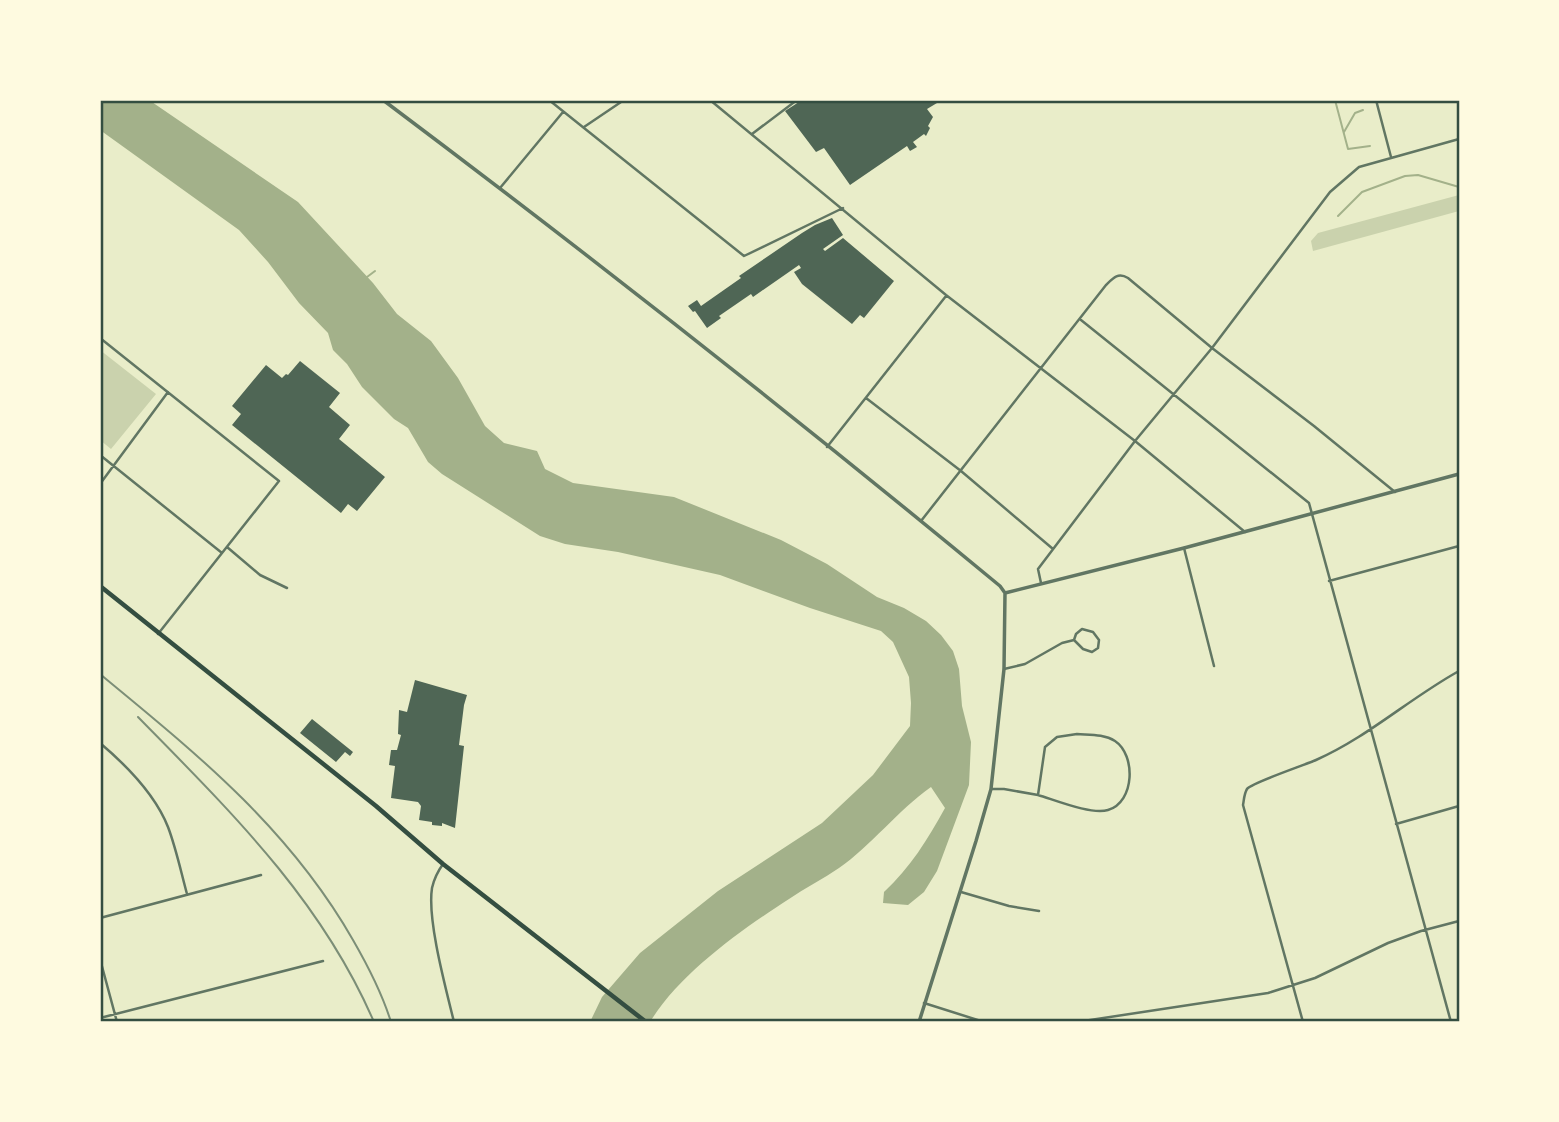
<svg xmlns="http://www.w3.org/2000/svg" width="1559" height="1122" viewBox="0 0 1559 1122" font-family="Manrope,sans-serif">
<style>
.green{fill:#cad2ad}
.water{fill:#a3b18a}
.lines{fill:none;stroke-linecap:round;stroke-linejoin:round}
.stream{stroke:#a3b18a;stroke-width:2}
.building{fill:#4f6655}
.minor{stroke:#617663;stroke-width:2.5}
.tertiary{stroke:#617663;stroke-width:3.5}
.secondary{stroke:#344e41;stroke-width:4.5}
.rail{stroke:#7c8e77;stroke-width:2}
.neatline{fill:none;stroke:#344e41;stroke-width:2.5}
</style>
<rect width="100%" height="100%" fill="#e9edc9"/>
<path class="green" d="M1459 195V211L1313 251 1311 241 1318 233Z
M100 350 156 394 111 449 100 440Z"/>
<path class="water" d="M100 100H149L298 202 373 283 397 314 431 341 458 378 485 426 504 443 537 451 545 469 573 483 674 497 781 540 827 564 877 597 904 608 926 621 941 635 953 651 959 669 962 706 971 742 969 785 937 871 924 892 908 905 883 903 884 892C910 868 928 839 945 808L931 787C898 810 871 846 839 868 823 879 805 888 789 899 741 930 680 973 650 1022H590L602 997 640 953 718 891 822 823 873 775 910 726 911 703 909 677 893 642 881 631 810 608 720 575 618 552 565 544 540 536 442 474 428 462 408 428 394 419 362 387 347 364 333 350 328 333 299 303 268 262 239 230 100 130Z"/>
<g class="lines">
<path class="stream" d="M1335 100 1348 149 1370 146
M1344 132 1355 113 1363 110
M1338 216 1362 192 1405 176 1418 175 1459 187
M367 277 375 271"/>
</g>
<path class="building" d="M802 100H935L937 103 927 109 933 117 928 126 930 128 926 136 924 134 913 142 917 147 910 151 907 146 850 185 824 148 816 152 785 111Z
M832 218 843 235 823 249 825 251 843 238 894 281 864 318 860 315 852 324 802 284 794 272 801 268 799 265 753 297 751 294 719 316 721 318 707 328 695 311 693 312 688 306 697 300 701 306 741 278 739 276 802 233 815 225Z
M300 361 340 393 329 407 350 425 339 439 385 477 357 511 348 504 341 513 232 425 241 414 232 406 266 365 282 378 286 374 288 375Z
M415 680 467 695 464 705 459 745 464 746 455 828 442 823V826L432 825V822L419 820 421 806 418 802 391 798 395 766 389 765 391 750H397L401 735 398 734 399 710 407 712Z
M312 719 353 752 350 756 345 752 336 762 300 733Z"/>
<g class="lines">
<path class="minor" d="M549 100 744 256 843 208
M710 100 946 295 1135 441 1245 532
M1376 100 1391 157
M584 127 624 100
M752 134 797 100
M500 188 563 112
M1081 320 1309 503 1451 1022
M100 338 279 481 158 634
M866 398 961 471 1053 549
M827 447 946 296
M100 455 222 553
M100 484 168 392
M921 521 1106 285C1113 278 1118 272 1128 278L1212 348 1314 426 1395 492
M227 547 260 575 287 588
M1184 548 1214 666
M1329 581 1459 546
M1041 583 1038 569 1135 441 1212 348 1330 192 1359 167 1459 139
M1082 629 1093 632 1099 640 1098 648 1092 652 1083 649 1074 640 1076 634Z
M1004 669 1025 664 1062 643 1074 640
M1077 734C1090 735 1104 734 1115 741 1136 755 1135 802 1108 810 1091 815 1055 800 1038 795L1045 747 1057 737Z
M100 743C126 765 155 794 168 827 176 848 181 872 187 894
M991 789H1004L1038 795
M1396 824 1459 806
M443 864C438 871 434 879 432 888 427 920 446 989 454 1022
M961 892 1009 906 1039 911
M100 918 261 875
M100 959 117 1022
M924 1003 984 1022
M100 1018 323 961
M1077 1022 1268 993 1315 978 1388 943 1421 931 1459 921
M1303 1022 1243 805C1244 800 1244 794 1247 789 1251 783 1305 765 1316 760 1368 737 1410 698 1459 671"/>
<path class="tertiary" d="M383 100C592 257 798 419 1000 586L1005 593
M1005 593 1184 548 1459 474
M919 1022 976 841 991 789 1004 669 1005 593"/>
<path class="secondary" d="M100 586 376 806 443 864 646 1022"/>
<path class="rail" d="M100 674C197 754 289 828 353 940 368 966 382 993 391 1022
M138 717C230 811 321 899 374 1022"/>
</g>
<rect width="1559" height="1122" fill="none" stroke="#fefae0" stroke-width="203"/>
<rect x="102" y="102" width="1356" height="918" class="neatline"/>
</svg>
